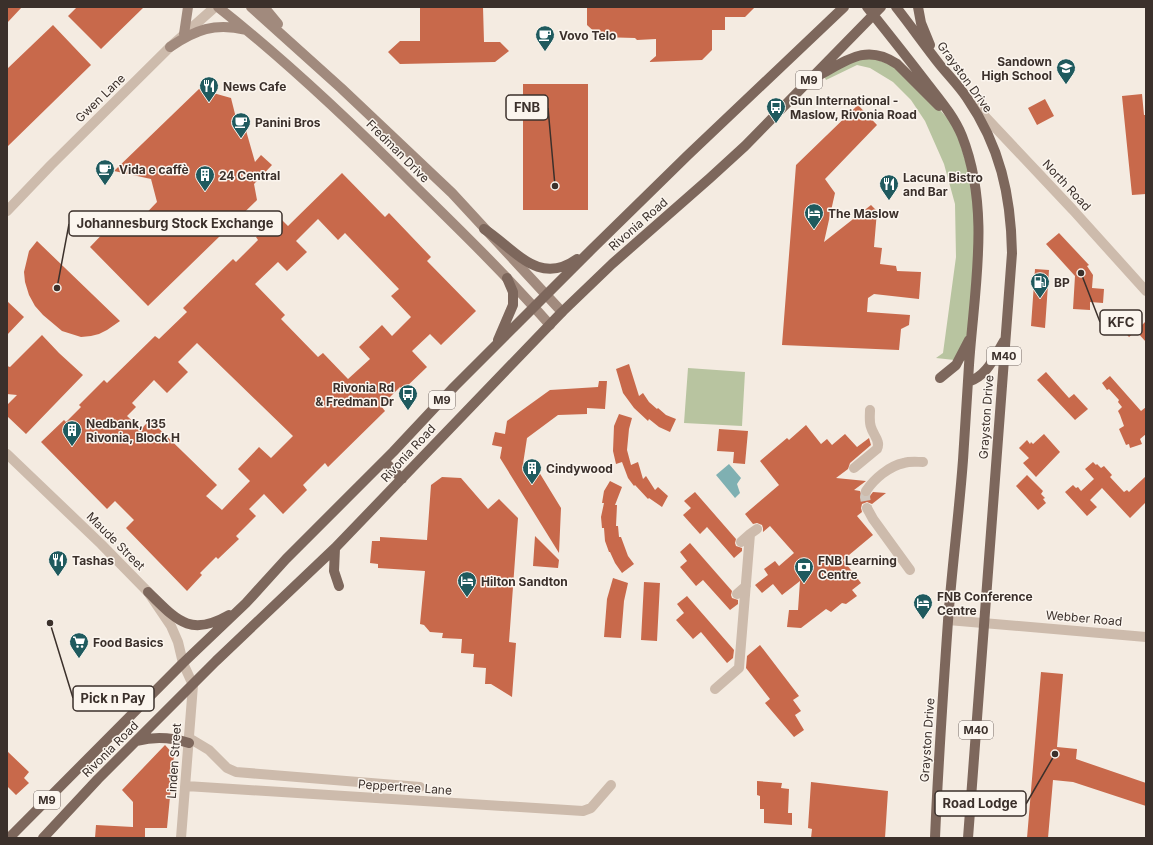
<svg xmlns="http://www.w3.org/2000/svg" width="1153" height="845" viewBox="0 0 1153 845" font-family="Inter,sans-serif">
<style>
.green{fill:#b8c4a0}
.water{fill:#7fb0b2}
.building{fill:#c8694b;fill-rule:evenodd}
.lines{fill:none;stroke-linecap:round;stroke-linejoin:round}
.street-tunnel{stroke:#cfc6bd;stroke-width:10;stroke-dasharray:10 5;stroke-linecap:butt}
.street{stroke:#cdbbac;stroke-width:10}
.secondary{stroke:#a18a7d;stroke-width:10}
.primary{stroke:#7d675c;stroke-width:10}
.labels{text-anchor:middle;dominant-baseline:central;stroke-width:3;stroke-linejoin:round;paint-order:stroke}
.shield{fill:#fbf5ee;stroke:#756b66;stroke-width:1}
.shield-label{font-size:11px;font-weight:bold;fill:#3b302b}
.poi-label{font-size:12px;font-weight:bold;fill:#3b302b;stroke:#fbf5ee;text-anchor:start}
.street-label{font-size:12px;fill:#3b302b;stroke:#fbf5ee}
.leader{fill:none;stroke:#3b302b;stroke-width:1.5}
.callout-dot{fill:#3b302b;stroke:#fbf5ee;stroke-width:1.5}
.callout{fill:#fbf5ee;stroke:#3b302b;stroke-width:1.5}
.callout-label{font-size:13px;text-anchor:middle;font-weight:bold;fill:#3b302b}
</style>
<rect width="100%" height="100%" fill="#f4ebe1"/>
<path class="green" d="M858 53 905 70 955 127 975 192 973 362 936 358 943 353 956 257 955 204 944 164 925 121 911 100 893 82 870 68 857 65 826 80 822 72Z
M688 368 745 372 742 426 684 423Z"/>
<path class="water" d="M729 464 741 478 737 484 740 493 735 498 716 475Z"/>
<path class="building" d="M7 7H22L7 23Z
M77 7H144L101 49 68 16Z
M420 7H483L484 42H500L509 51 495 62 400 64 388 52 400 41H420Z
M587 7H755L745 17H725V30H712V50L702 60 649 62 656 56V39L637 40 635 38 600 37 587 25Z
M53 25 91 65 7 147V69Z
M523 84H588V210H523Z
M199 89 231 98 236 118 243 120 255 162 261 155 272 165 254 184 257 200 148 306 90 247 112 224 131 229 157 202 151 179 114 171Z
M1142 94 1144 115H1146V194L1132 195 1122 96Z
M1045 99 1054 116 1037 125 1028 108Z
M858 105 877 125 825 179 835 193 824 242 871 205 877 211 874 247 882 248 880 264 896 266 897 271 921 272 919 299 874 294 868 298 867 312 910 315 909 325 901 329 899 350 782 345 796 165Z
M342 173 385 217 389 213 431 257 427 261 476 311 441 345 430 334 412 351 427 367 403 390 400 387 381 406 385 411 328 467 325 463 303 485 307 490 283 514 264 494 249 509 256 516 236 536 239 539 218 559 216 557 200 573 202 575 187 591 126 528 134 520 115 501 107 509 41 442 64 420 66 422 81 407 79 405 104 380 107 383 155 336 159 339 187 312 183 308 233 259 236 262 258 240 256 237 278 216 288 226ZM318 219 338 240 345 233 399 289 391 296 411 317 392 336 382 325 359 347 370 359 348 379 323 353 318 357 281 319 285 315 255 284 278 262 287 271 307 252 296 241ZM197 343 293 436 271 458 259 447 238 469 250 481 222 510 206 496 217 485 150 420 141 429 127 416 136 407 132 403 154 380 167 393 188 372 178 362Z
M1059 233 1089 265 1087 266 1093 275 1092 288 1104 289 1103 303 1090 302V310L1073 309 1075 276 1046 244Z
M37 241 120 321 107 330 99 334 91 336 81 337 62 331 43 315 35 306 29 295 25 282 24 272 29 251Z
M1035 269 1049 270 1045 328 1031 326Z
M7 301 24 317 7 335Z
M1131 315 1141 326 1146 321V342L1136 331 1129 337 1119 326Z
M42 335 59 353 83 375 26 434 7 416V405L17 395 7 394 8 381 7 366 10 367Z
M629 364 639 396 643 393 649 402 657 409 658 408 666 415 676 419 670 432 659 427 649 419 648 421 634 408 623 393 616 369Z
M1046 372 1069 398 1074 394 1088 409 1075 420 1037 380Z
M1110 376 1141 411 1146 407V434L1140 439 1142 444 1130 448 1129 444 1126 445 1119 429 1124 426 1120 415 1118 411 1122 407 1118 402 1119 400 1109 389 1107 390 1102 383Z
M599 381H607L605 409 587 408V414L558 415 527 438 523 464 531 459 561 508 559 553 500 458 502 447 492 445 495 432 505 434 507 421 550 390 598 387Z
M619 414 632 418 629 429 627 450 631 465 638 462 643 479 646 476 655 490 658 487 668 496 662 507 649 498 648 499 635 485 634 486 628 478 622 462 616 464 613 451 614 426Z
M806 425 821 444 827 439 832 445 845 434 857 447 869 438 871 445 850 463 848 469 836 478 866 481 854 490 860 491 862 496 865 497H869L873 492 886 493 872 504 867 502 862 504 861 508 862 512 857 516 873 535 843 560 861 583 852 590 857 596 846 604 842 603 831 612 826 609 801 628 787 627 789 610H798L800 581 782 595 773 584 762 593 755 585 768 575 764 569 775 561 779 566 794 553 770 526 763 532V528L762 525 757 523 753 524 745 514 779 485 760 461 787 438 789 440Z
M719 429 748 431 745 464 733 463 734 452 717 451Z
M1044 434 1060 452 1036 477 1023 463 1029 458 1019 448 1027 440 1030 444 1031 442 1033 444Z
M1093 462 1096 465 1097 464 1101 468 1104 466 1112 475 1110 477 1124 492 1127 490 1129 492 1146 476V502L1130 518 1102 488 1090 500 1097 507 1087 516 1065 492 1073 485 1076 488 1078 487 1081 491 1094 479 1085 469Z
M1027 475 1043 491 1041 494 1045 498 1043 499 1046 503 1038 510 1016 486Z
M442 477 461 478 488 509 499 499 518 518 509 642 516 643 512 697 491 684H485L486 668 473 667 474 654 461 653 462 639 442 638 443 633 430 632 424 625 420 624 425 571 378 568V564L370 563 372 541H380V537L427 540 431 485Z
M610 481 622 487 615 505H617L616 526H618L619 537H621L628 556 634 564 622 573 615 563 610 552H609L605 541 604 528H602L601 517 604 503H602L604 491Z
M695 492 736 539 735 543 736 546 742 548V551L734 558 707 527 700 534 683 515 691 508 684 501Z
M535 536 559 560 558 568 533 566Z
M690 543 732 591 731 595 732 598 738 600V604L730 610 703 580 696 586 680 567 687 561 680 552Z
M613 578 628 583 624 601 621 638 604 637 607 599Z
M644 582 660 583 657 641 641 640Z
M687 596 734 650 733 658 727 663 701 632 693 639 676 620 684 613 677 604Z
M760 645 799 696 793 700 801 711 795 715 804 730 794 737 765 703 770 699 746 668 747 656Z
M1041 672 1063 674 1057 747 1077 749 1076 759 1146 783V806L1073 782 1053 780 1048 838H1027Z
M165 745 174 755 167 828H145V838H95L96 825 133 827V802L122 790Z
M7 751 29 772 24 778 29 783 16 795 7 786Z
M757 781 782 783 781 788 789 789 788 813H792V825L764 823V809H760V796L757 795Z
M811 782 888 791 885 838H811L812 829 808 828Z"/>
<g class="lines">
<path class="street-tunnel" d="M866 491 865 497 867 508"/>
<path class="street" d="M975 106 1073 210 1146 291
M7 211 51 165 170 47 215 7
M7 454 101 544 148 592 171 626 178 642 183 663 193 685 181 838
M854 468 877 449C881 441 873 435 871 427 869 422 870 415 870 410
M866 491C874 479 889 466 904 463 910 461 917 462 923 462
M867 508 873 519 910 570
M741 542 750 534
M737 594 746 586
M948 620 1146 637
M715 689 739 668 750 534 757 529
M189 738 209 750 227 768 236 772 420 787
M186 786 583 811 591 808 611 785"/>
<path class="secondary" d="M218 7C288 62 352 123 415 186 461 231 507 276 550 325
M251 7 341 88 452 193 562 312
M264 7 278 24
M184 34 188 7
M170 47C195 30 215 22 246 30"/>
<path class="primary" d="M867 7C887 32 907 57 926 82 939 99 954 116 962 136 991 210 974 289 969 365 967 397 965 428 963 460 959 514 952 567 948 621 943 693 938 766 935 838
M896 7C911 26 925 46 940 65 949 76 959 86 967 98 1000 146 1011 195 1012 253L968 838
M918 7 921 23 930 45
M818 76C846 61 866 43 897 64L939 106
M484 229C514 248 538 287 577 259
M498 340 513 305V292L507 278
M940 378 956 365 969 340
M968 382C987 376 994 358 1004 341
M384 461 402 479
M335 548 334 571 339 586
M148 592C176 619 189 638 229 615
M137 741C155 736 171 737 189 743
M9 838 183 663 246 603 286 559 393 452 454 387 592 249 688 155 844 7
M43 838 98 779 216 661 335 548 562 312 612 264 710 178 745 146 881 7"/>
</g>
<defs>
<symbol id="cafe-pin" viewBox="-11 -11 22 30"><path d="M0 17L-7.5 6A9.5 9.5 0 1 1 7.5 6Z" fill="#1f5a5e" stroke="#fbf5ee"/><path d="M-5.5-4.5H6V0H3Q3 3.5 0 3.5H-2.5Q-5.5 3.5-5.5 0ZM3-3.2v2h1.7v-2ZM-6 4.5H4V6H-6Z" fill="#fff"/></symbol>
<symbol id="school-pin" viewBox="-11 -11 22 30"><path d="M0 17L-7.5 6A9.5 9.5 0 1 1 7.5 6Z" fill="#1f5a5e" stroke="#fbf5ee"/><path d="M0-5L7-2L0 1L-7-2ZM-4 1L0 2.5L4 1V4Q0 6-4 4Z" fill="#fff"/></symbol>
<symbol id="restaurant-pin" viewBox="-11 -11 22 30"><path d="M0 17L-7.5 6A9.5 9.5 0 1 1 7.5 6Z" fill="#1f5a5e" stroke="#fbf5ee"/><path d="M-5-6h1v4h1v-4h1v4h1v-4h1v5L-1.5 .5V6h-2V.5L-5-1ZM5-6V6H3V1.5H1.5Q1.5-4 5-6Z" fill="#fff"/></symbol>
<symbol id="bus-pin" viewBox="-11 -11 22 30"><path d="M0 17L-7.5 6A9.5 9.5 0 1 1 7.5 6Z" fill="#1f5a5e" stroke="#fbf5ee"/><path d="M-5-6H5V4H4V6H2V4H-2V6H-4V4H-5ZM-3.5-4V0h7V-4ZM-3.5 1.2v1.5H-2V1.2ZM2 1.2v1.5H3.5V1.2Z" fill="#fff"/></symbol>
<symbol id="building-pin" viewBox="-11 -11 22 30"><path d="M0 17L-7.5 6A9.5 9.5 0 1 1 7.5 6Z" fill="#1f5a5e" stroke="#fbf5ee"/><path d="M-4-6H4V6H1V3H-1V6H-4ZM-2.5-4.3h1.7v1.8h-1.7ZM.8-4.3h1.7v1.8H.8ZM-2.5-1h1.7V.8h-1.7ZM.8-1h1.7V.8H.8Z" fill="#fff"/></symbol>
<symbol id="hotel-pin" viewBox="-11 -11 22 30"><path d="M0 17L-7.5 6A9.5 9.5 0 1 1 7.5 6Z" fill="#1f5a5e" stroke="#fbf5ee"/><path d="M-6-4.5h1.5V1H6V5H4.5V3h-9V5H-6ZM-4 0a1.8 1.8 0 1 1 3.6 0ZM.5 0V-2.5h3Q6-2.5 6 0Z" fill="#fff"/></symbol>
<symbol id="fuel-pin" viewBox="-11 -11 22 30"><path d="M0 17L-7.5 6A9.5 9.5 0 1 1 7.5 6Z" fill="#1f5a5e" stroke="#fbf5ee"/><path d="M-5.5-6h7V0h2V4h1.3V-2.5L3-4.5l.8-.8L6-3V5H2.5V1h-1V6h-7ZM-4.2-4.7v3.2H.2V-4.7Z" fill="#fff"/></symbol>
<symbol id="bank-pin" viewBox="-11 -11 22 30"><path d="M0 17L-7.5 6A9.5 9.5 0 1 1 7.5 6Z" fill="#1f5a5e" stroke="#fbf5ee"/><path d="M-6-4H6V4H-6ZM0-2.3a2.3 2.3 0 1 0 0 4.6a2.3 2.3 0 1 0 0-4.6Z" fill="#fff"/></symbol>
<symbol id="supermarket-pin" viewBox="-11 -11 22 30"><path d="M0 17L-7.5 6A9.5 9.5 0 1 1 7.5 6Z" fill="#1f5a5e" stroke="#fbf5ee"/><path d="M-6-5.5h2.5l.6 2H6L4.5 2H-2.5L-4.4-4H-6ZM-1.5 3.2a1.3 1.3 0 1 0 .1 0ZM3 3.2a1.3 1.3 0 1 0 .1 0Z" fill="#fff"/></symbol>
</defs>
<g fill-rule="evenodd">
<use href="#cafe-pin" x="534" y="24" width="22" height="30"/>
<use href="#school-pin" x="1055" y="57" width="22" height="30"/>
<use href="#restaurant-pin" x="198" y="75" width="22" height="30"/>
<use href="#bus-pin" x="765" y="96" width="22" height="30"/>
<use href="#cafe-pin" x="230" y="111" width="22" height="30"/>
<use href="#cafe-pin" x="94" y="158" width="22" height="30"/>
<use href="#building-pin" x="194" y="164" width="22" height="30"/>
<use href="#restaurant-pin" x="878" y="173" width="22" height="30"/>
<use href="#hotel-pin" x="803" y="202" width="22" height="30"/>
<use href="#fuel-pin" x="1029" y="271" width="22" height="30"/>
<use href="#bus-pin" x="397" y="383" width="22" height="30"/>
<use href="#building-pin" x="61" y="419" width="22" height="30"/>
<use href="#building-pin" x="521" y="457" width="22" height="30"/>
<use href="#restaurant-pin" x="47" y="549" width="22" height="30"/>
<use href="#bank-pin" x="793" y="556" width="22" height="30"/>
<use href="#hotel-pin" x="456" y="570" width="22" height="30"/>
<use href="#hotel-pin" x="912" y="592" width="22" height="30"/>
<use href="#supermarket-pin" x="68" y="631" width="22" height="30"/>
</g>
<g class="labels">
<g class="shield">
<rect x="796" y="71" width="26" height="18" rx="3"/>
<rect x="987" y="347" width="34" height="18" rx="3"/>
<rect x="429" y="391" width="26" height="18" rx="3"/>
<rect x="959" y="721" width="34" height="18" rx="3"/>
<rect x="34" y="791" width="26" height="18" rx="3"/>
</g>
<g class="shield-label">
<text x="809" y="80">M9</text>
<text x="1004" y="356">M40</text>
<text x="442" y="400">M9</text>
<text x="976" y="730">M40</text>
<text x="47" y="800">M9</text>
</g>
<g class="poi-label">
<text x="559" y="35">Vovo Telo</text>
<text x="1052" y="61" text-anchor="end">Sandown<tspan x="1052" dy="14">High School</tspan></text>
<text x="223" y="86">News Cafe</text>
<text x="790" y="100">Sun International -<tspan x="790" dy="14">Maslow, Rivonia Road</tspan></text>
<text x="255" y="122">Panini Bros</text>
<text x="119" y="169">Vida e caffè</text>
<text x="219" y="175">24 Central</text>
<text x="903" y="177">Lacuna Bistro<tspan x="903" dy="14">and Bar</tspan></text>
<text x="828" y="213">The Maslow</text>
<text x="1054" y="282">BP</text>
<text x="394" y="387" text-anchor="end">Rivonia Rd<tspan x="394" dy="14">&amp; Fredman Dr</tspan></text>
<text x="86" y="423">Nedbank, 135<tspan x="86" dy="14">Rivonia, Block H</tspan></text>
<text x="546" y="468">Cindywood</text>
<text x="72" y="560">Tashas</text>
<text x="818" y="560">FNB Learning<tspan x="818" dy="14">Centre</tspan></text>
<text x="481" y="581">Hilton Sandton</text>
<text x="937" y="596">FNB Conference<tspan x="937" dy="14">Centre</tspan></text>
<text x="93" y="642">Food Basics</text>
</g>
<g class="street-label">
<text transform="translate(965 77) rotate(54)">Grayston Drive</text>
<text transform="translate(100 98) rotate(-44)">Gwen Lane</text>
<text transform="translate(398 151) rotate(45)">Fredman Drive</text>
<text transform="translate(1067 185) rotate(47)">North Road</text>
<text transform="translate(638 224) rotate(-41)">Rivonia Road</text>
<text transform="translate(986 417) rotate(-86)">Grayston Drive</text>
<text transform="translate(408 453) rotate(-47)">Rivonia Road</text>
<text transform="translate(116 541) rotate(45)">Maude Street</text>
<text transform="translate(1084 618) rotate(5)">Webber Road</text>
<text transform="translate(927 740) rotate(-86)">Grayston Drive</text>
<text transform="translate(110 749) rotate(-45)">Rivonia Road</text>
<text transform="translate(174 761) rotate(-86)">Linden Street</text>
<text transform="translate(405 787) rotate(4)">Peppertree Lane</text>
</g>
</g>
<path class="leader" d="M555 186L548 108M57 288L69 224M1081 273L1100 322M50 623L73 698M1055 754L1026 804"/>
<g class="callout-dot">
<circle cx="555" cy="186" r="4"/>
<circle cx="57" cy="288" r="4"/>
<circle cx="1081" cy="273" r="4"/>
<circle cx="50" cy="623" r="4"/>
<circle cx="1055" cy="754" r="4"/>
</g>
<g class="callout">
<rect x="506" y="95" width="42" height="25" rx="4"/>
<rect x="69" y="211" width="213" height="25" rx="4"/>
<rect x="1100" y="310" width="42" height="25" rx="4"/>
<rect x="73" y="686" width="81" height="25" rx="4"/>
<rect x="935" y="791" width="91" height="25" rx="4"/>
</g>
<g class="callout-label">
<text x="527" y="112">FNB</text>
<text x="175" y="228">Johannesburg Stock Exchange</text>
<text x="1121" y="327">KFC</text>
<text x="113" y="703">Pick n Pay</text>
<text x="980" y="808">Road Lodge</text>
</g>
<rect width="1153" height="845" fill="none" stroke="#3b302b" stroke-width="16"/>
</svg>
